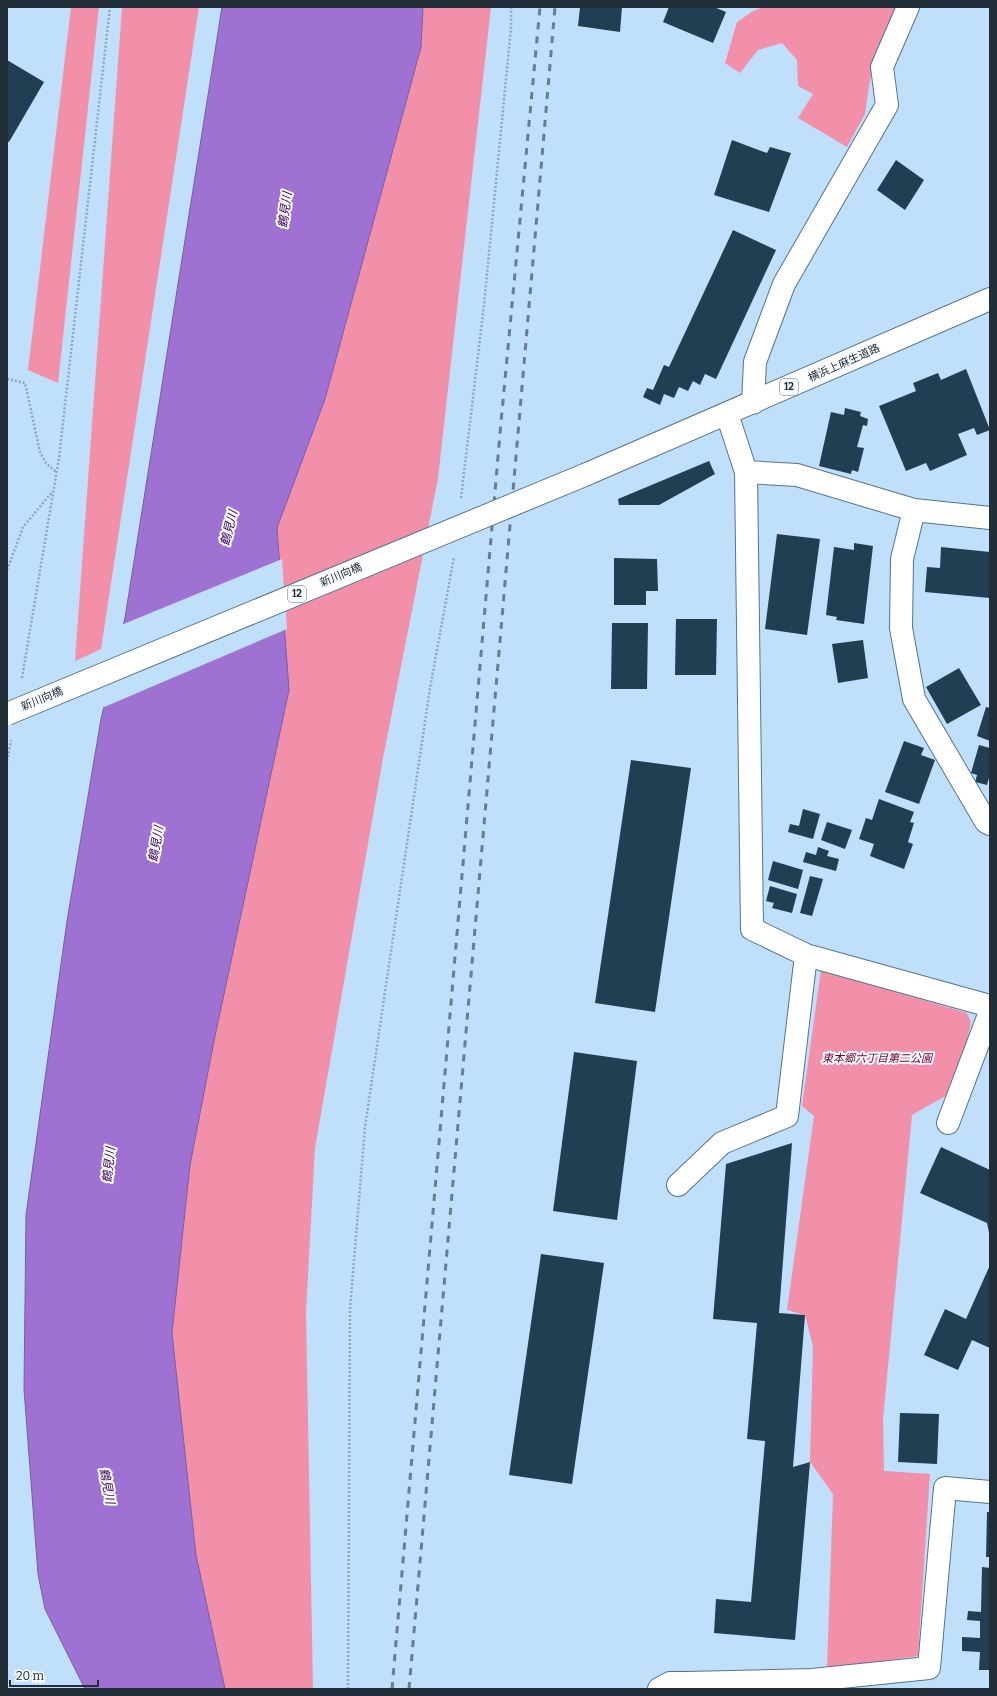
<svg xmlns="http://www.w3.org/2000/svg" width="997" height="1696" viewBox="0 0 997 1696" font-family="Bitter,'Noto Sans JP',serif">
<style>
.green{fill:#f390a9}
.water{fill:#9e71d2;stroke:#785da4}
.pier{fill:#bfdffa}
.building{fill:#223e53}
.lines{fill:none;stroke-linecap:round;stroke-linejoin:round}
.minor-casing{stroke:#57748c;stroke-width:24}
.major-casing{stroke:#57748c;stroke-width:24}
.path{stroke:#8da7bd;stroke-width:2.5;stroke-dasharray:2 2;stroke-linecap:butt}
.minor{stroke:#fff;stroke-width:22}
.major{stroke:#fff;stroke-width:22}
.rail{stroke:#687d8f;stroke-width:3;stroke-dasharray:7 7;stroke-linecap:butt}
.major-bridge-casing{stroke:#57748c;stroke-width:24;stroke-linecap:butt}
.major-bridge{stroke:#fff;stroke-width:22}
.labels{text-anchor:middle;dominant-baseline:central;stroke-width:4;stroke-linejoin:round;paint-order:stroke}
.shield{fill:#f9fcff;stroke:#626b73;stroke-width:1}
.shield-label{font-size:10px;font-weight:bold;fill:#212d37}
.street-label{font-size:11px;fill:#212d37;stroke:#f9fcff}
.park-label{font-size:11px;font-style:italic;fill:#700133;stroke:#f9fcff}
.water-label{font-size:12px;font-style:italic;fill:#39045f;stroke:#f9fcff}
</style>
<rect width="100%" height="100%" fill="#bfdffa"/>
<path class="green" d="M71 7H99L58 383 28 370Z
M122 7H199L101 649 75 661Z
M423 7H491L438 478 383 758 315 1148 306 1312 313 1689H225L196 1555 172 1333 190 1165 214 1041 289 690 277 528 325 399 421 47Z
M764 7H895L872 67 865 114 847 147 798 118 813 94 798 86 797 60 782 43 758 50 740 73 725 63 737 22 753 11Z
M821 970 967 1013 971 1022 956 1090 912 1115 883 1419 884 1471 930 1474 918 1656 827 1669 833 1494 810 1462 813 1346 805 1315 787 1310 814 1116 802 1106Z"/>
<path class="water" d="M222 7H423L421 47 325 399 277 528 289 690 214 1041 190 1165 172 1333 196 1555 225 1689H85L45 1609 38 1574 24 1389 26 1215 67 921 101 719 125 618Z"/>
<path class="pier" d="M282 559 287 629 102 708 121 625Z"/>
<path class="building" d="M580 7H622L620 32 578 26Z
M669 7H714L726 12 713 43 663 22Z
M7 60 44 82 9 142 7 141Z
M732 140 767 153 770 147 791 153 769 212 714 195Z
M896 160 924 180 905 210 877 190Z
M733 230 776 250 716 379 705 374 700 385 693 381 688 391 679 387 674 398 664 394 660 405 643 397 647 388 653 390 664 365 669 367Z
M966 369 990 430 977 435 974 428 958 434 967 455 930 471 926 463 906 471 879 406 916 391 913 383 938 373 941 380Z
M845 408 861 412 860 416 868 419 867 426 863 425 857 447 864 448 858 472 852 470 851 474 819 466 831 412 844 415Z
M709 461 715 474 659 505H619L618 499Z
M777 534 820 539 807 635 765 629Z
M854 543 873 546 864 624 836 620 837 617 826 615 834 547 854 550Z
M941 547 990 552V598L925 592 927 567 940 568Z
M614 558 657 559 658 591H646V605H614Z
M676 619H717L716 675H675Z
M612 623H648L647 689H611Z
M863 640 868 678 838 683 832 644Z
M959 668 981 705 947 724 926 687Z
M986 707 990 708V741L977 736Z
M904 741 924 748 921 755 935 760 919 804 885 792Z
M979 745 990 748V774L987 785 975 782 977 775 971 773Z
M631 760 691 768 655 1012 595 1003Z
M879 799 914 812 910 822 914 823 908 842 913 844 904 869 870 856 874 844 859 839 866 818 872 820Z
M803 809 820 814 813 839 788 832 790 824 799 826Z
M827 822 852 830 845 849 821 840Z
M818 847 829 851 827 856 839 859 836 871 803 862 806 852 816 855Z
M773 861 803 870 798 889 768 880Z
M810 876 823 879 812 916 800 913Z
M770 886 797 894 792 913 772 908 774 903 766 901Z
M574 1052 637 1061 617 1220 553 1211Z
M792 1143 779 1313 805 1315 793 1467 810 1462 795 1640 714 1633 716 1599 751 1602 765 1441 747 1439 757 1323 713 1319 726 1164Z
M941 1147 990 1170V1237L987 1223 920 1193Z
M541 1254 604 1263 572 1484 509 1475Z
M990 1265V1348L972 1340 958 1370 924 1355 945 1309 966 1319Z
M900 1413 939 1414 937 1464 898 1462Z
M987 1512H990V1557H986Z
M982 1567 990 1568V1670H979L980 1652 962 1651V1637L980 1638V1621L967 1620 968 1611 981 1612Z"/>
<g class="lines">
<defs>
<path id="minor" d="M753 403 755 362 784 284 887 105 882 67 908 7
M727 414 746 472 752 929 806 955 990 1006
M746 472 797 475 914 510 990 518
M914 510 902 559 901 628 914 699 986 822 990 824
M948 1123 990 1012
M678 1185 722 1143 787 1116 806 955
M659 1689 670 1683H687
M686 1689 687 1683 812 1680 929 1668 945 1488 990 1492"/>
<path id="major" d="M587 474 990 299"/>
</defs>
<use href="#minor" class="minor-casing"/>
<use href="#major" class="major-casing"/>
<path class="path" d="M7 379 25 383 40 452 46 463 56 472
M461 498 484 305 511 28V7
M7 570 23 527 53 491
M22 678 59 458 110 7
M7 761 11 740
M348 1689 350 1309 365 1127 430 688 454 557"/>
<use href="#minor" class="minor"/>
<use href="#major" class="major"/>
<path class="rail" d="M392 1689 501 422 540 7
M409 1689 555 7"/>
<defs>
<path id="major-bridge" d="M7 714 587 474"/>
</defs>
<use href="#major-bridge" class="major-bridge-casing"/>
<use href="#major-bridge" class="major-bridge"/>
</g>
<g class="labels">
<g class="shield">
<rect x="780" y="379" width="18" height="16" rx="3"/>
<rect x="288" y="586" width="18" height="16" rx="3"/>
</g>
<g class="shield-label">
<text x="789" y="387">12</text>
<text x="297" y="594">12</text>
</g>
<g class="street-label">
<text transform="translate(844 363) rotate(-24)">横浜上麻生道路</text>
<text transform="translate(341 575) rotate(-23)">新川向橋</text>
<text transform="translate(42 699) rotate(-23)">新川向橋</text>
</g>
<g class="park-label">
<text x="877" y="1058">東本郷六丁目第二公園</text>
</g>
<g class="water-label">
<text transform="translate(285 210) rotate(-82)">鶴見川</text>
<text transform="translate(229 528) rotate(-76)">鶴見川</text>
<text transform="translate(156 844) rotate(-80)">鶴見川</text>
<text transform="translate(109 1165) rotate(-84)">鶴見川</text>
<text transform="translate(107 1486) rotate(79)">鶴見川</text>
</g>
</g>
<rect width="997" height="1696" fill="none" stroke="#212d37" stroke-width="16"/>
<path d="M10 1680v6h88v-6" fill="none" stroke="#212d37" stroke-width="2"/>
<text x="16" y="1680" font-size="12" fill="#212d37" stroke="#f9fcff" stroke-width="3" paint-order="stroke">20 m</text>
</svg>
